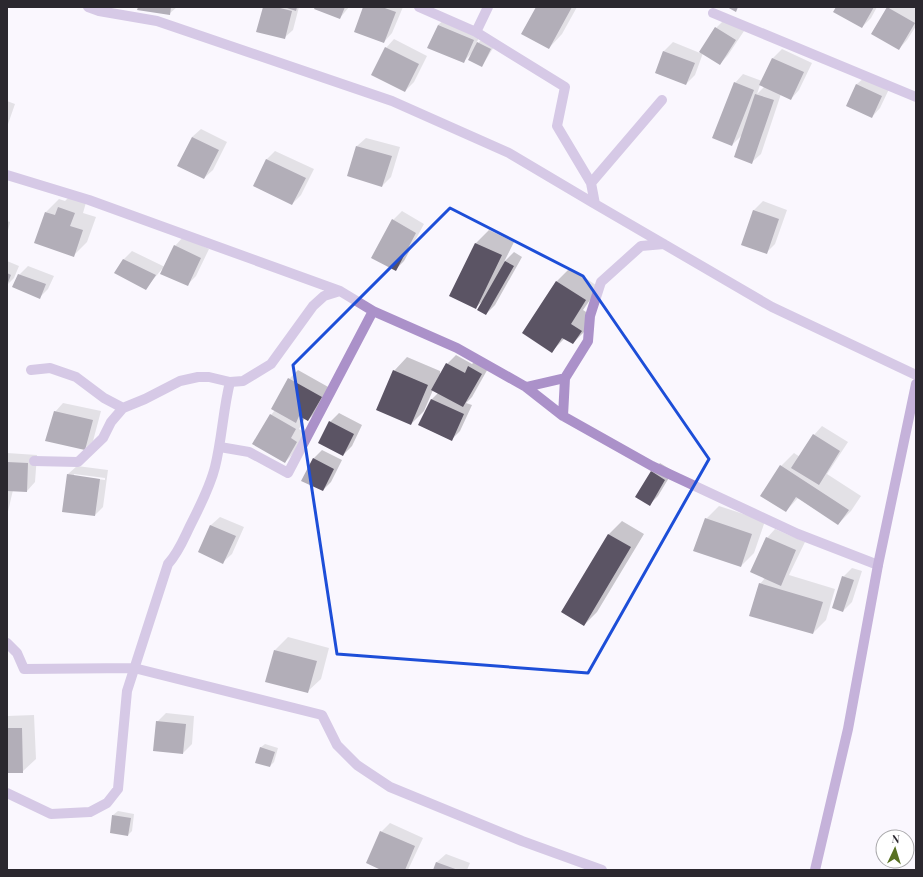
<svg xmlns="http://www.w3.org/2000/svg" width="923" height="877" viewBox="0 0 923 877" font-family="'Playfair Display',serif">
<style>
.shadow{fill:#0003;fill-rule:evenodd}
.building{fill:#5b5464}
.lines{fill:none;stroke-linecap:round;stroke-linejoin:round}
.street{stroke:#ab91c9;stroke-width:10}
.secondary{stroke:#855eaf;stroke-width:10}
.marked{fill:none;stroke:#1d4ed8;stroke-width:3;stroke-linejoin:round}
</style>
<rect width="100%" height="100%" fill="#faf7fe"/>
<path class="shadow" d="M139 7H177L169 14Z
M264 7H299L293 30 284 38Z
M316 7H349L340 18Z
M364 7H403L392 33 384 42Z
M537 7H577L562 34 549 48Z
M837 7H877L871 18 862 27Z
M888 7H912L916 9V26L907 40 899 49 872 33Z
M447 17 482 31 475 46 482 39 495 45 482 66 472 53 463 62 438 25Z
M725 19 744 31 728 55 720 64 703 53 695 75 686 84 656 73 664 51 673 42 700 53 716 28Z
M394 39 427 56 414 82 405 91 386 48Z
M782 49 812 63 799 90 791 99 781 94 761 154 752 162 743 134 732 145 735 83 743 74 762 81 773 58ZM760 85 764 87 757 94Z
M866 76 890 87 880 108 872 117 847 105 857 84Z
M7 101 15 104 7 127Z
M201 129 227 142 213 170 204 178 192 137Z
M366 138 400 147 391 177 382 186 357 146Z
M275 151 314 169 301 195 292 204 266 160Z
M72 194 87 199 83 213 96 217 87 242 74 255 46 212 59 199 65 201Z
M763 201 787 210 775 244 766 253 742 244 754 210Z
M402 211 424 224 404 261 395 270 393 220Z
M7 221 10 222 7 235Z
M489 230 514 242 504 262 514 252 522 257 495 305 486 314 484 300 476 307 450 296 476 243Z
M183 237 209 249 196 276 187 285 162 269 146 288 123 260 132 251 165 267 175 246Z
M7 261 19 266 14 278 7 285Z
M28 266 54 276 48 289 40 297 19 275Z
M570 268 599 287 583 310 594 317 586 330 573 343 565 338 552 351 523 333 557 281Z
M456 355 472 364 478 358 490 365 472 397 466 403 472 405 460 431 451 440 419 425 432 399 438 393 433 390 424 411 411 424 394 371 407 357 440 371V377L447 364Z
M298 370 330 388 317 411 308 420 305 418 299 429 305 433 294 453 285 462 271 415 275 410 289 379Z
M63 403 101 411 93 441 84 449 55 412Z
M339 413 362 425 352 446 343 455 330 422Z
M822 426 848 442 827 474 861 496 851 511 838 524 798 498 786 511 781 466 794 453 800 457 814 435Z
M322 450 342 460 331 482 323 490 313 459Z
M7 453 37 455 35 482 27 491 13 490 7 516Z
M660 463 673 471 658 496 649 505 652 472Z
M77 466 108 470 103 507 95 515 68 474ZM74 474 105 478V480L74 476Z
M719 506 765 521 754 553 741 566 706 519Z
M220 517 244 527 232 554 223 562 199 552 211 525Z
M622 521 644 534 597 612 584 625 562 612 609 534Z
M775 529 805 542 789 575 835 589 826 620 813 633 760 584 765 578 767 538Z
M852 568 862 571 852 602 843 611V577Z
M288 637 329 648 321 679 307 692 275 650Z
M166 713 194 716 192 744 183 753 157 722Z
M34 715 36 759 22 772H7V716Z
M265 744 278 748 274 762 270 766 260 748Z
M118 811 134 814 132 831 128 835 113 815Z
M390 823 423 838 408 870H384L381 832Z
M446 854 470 863 467 870H434L437 862Z"/>
<path class="building" d="M138 7H171L170 15 137 10Z
M263 7H276L292 11 285 39 256 32Z
M284 7H297L296 11Z
M315 7H345L340 19 314 9Z
M363 7H382L396 12 384 43 354 32Z
M536 7H572L549 49 521 34Z
M727 7H738L736 12Z
M836 7H874L862 28 833 12Z
M887 7 915 23 899 50 871 34Z
M438 25 474 40 464 63 427 48Z
M715 27 736 40 720 65 699 52Z
M477 42 491 49 482 67 468 60Z
M385 47 419 64 405 92 371 75Z
M663 51 695 63 686 85 655 73Z
M772 58 804 72 791 100 759 85Z
M734 82 754 90 732 146 712 138Z
M856 84 882 96 872 118 846 106Z
M755 94 774 100 752 164 734 157Z
M192 137 219 150 204 179 177 166Z
M356 146 392 156 382 187 347 176Z
M266 159 306 178 292 205 253 186Z
M58 207 75 213 70 226 83 230 74 257 34 243 45 212 55 215Z
M753 210 779 219 767 254 741 245Z
M392 219 416 233 396 271 371 258Z
M475 243 502 255 476 309 449 296Z
M174 245 201 258 188 286 160 274Z
M123 259 156 275 146 290 114 273Z
M505 261 514 266 486 315 477 310Z
M7 273 11 275 7 285Z
M18 274 46 284 40 299 12 287Z
M556 281 586 300 571 324 582 331 573 344 562 338 552 353 522 333Z
M446 363 465 373 468 366 482 374 463 407 431 390Z
M393 370 428 385 411 425 376 410Z
M288 378 322 397 308 421 299 416 296 423 271 409Z
M431 399 464 414 452 441 418 425Z
M54 411 93 420 85 450 45 441Z
M270 414 296 429 291 438 297 442 285 463 252 444Z
M329 421 354 434 343 456 318 443Z
M813 434 840 451 819 485 791 468Z
M313 458 334 469 323 491 301 481Z
M7 462 28 463 27 492 7 491Z
M780 465 849 510 838 525 796 497 786 512 760 496Z
M651 471 665 480 650 506 635 497Z
M67 474 100 479 95 516 62 512Z
M705 518 752 534 741 567 693 551Z
M210 525 236 536 223 564 198 552Z
M608 534 631 547 584 626 561 612Z
M766 537 796 550 781 586 750 572Z
M842 576 854 580 843 612 832 608Z
M759 583 823 602 813 634 749 616Z
M274 650 317 661 308 693 265 682Z
M156 721 186 724 183 754 153 751Z
M7 728H22L23 773H7Z
M260 747 275 752 270 767 255 763Z
M112 815 131 818 128 836 110 833Z
M380 831 415 846 405 870H381L366 863Z
M436 862 458 870H433Z"/>
<g class="lines">
<path class="street" d="M88 7 99 11 157 21 392 101 509 153 595 204
M419 7 476 32 565 87 557 126 591 183
M713 13 916 97
M476 32 488 7
M662 100 591 183 595 204 772 307 916 375
M7 175 89 200 340 291 373 311 457 348 526 387 563 416
M664 244 641 246 601 282 590 316 588 341 565 378 563 416 652 466 798 534 878 565
M31 370 50 368 76 377 104 398 123 408
M526 387 565 378
M220 447 249 452 288 473 373 311
M34 461 78 462 103 438 111 422 123 408 145 399 180 381 198 377H209L230 382 243 381 271 364 313 306 324 296 340 291
M7 643 17 653 24 669 134 668 322 715 337 745 357 765 390 787 522 841 602 870
M7 793 51 814 90 812 107 803 118 789 127 691 168 564C179 552 184 538 191 524 200 506 210 487 215 467 222 439 223 410 230 382"/>
<path class="secondary" d="M815 870 848 729 878 565 916 384"/>
</g>
<path d="M0 0H923V877H0ZM450 208 583 276 709 459 588 673 337 654 293 365Z" fill="#faf7fe" fill-opacity=".55" fill-rule="evenodd"/>
<path class="marked" d="M450 208 583 276 709 459 588 673 337 654 293 365Z"/>
<rect width="923" height="877" fill="none" stroke="#2b282f" stroke-width="16"/>
<g transform="translate(895 849) rotate(4)"><circle r="19" fill="#ffffff" stroke="#aaa9ac"/>
<path d="M0-3L7 15L0 10L-7 15Z" fill="#587022"/>
<text y="-6" font-size="11" font-weight="bold" text-anchor="middle" fill="#2b282f">N</text>
</g>
</svg>
